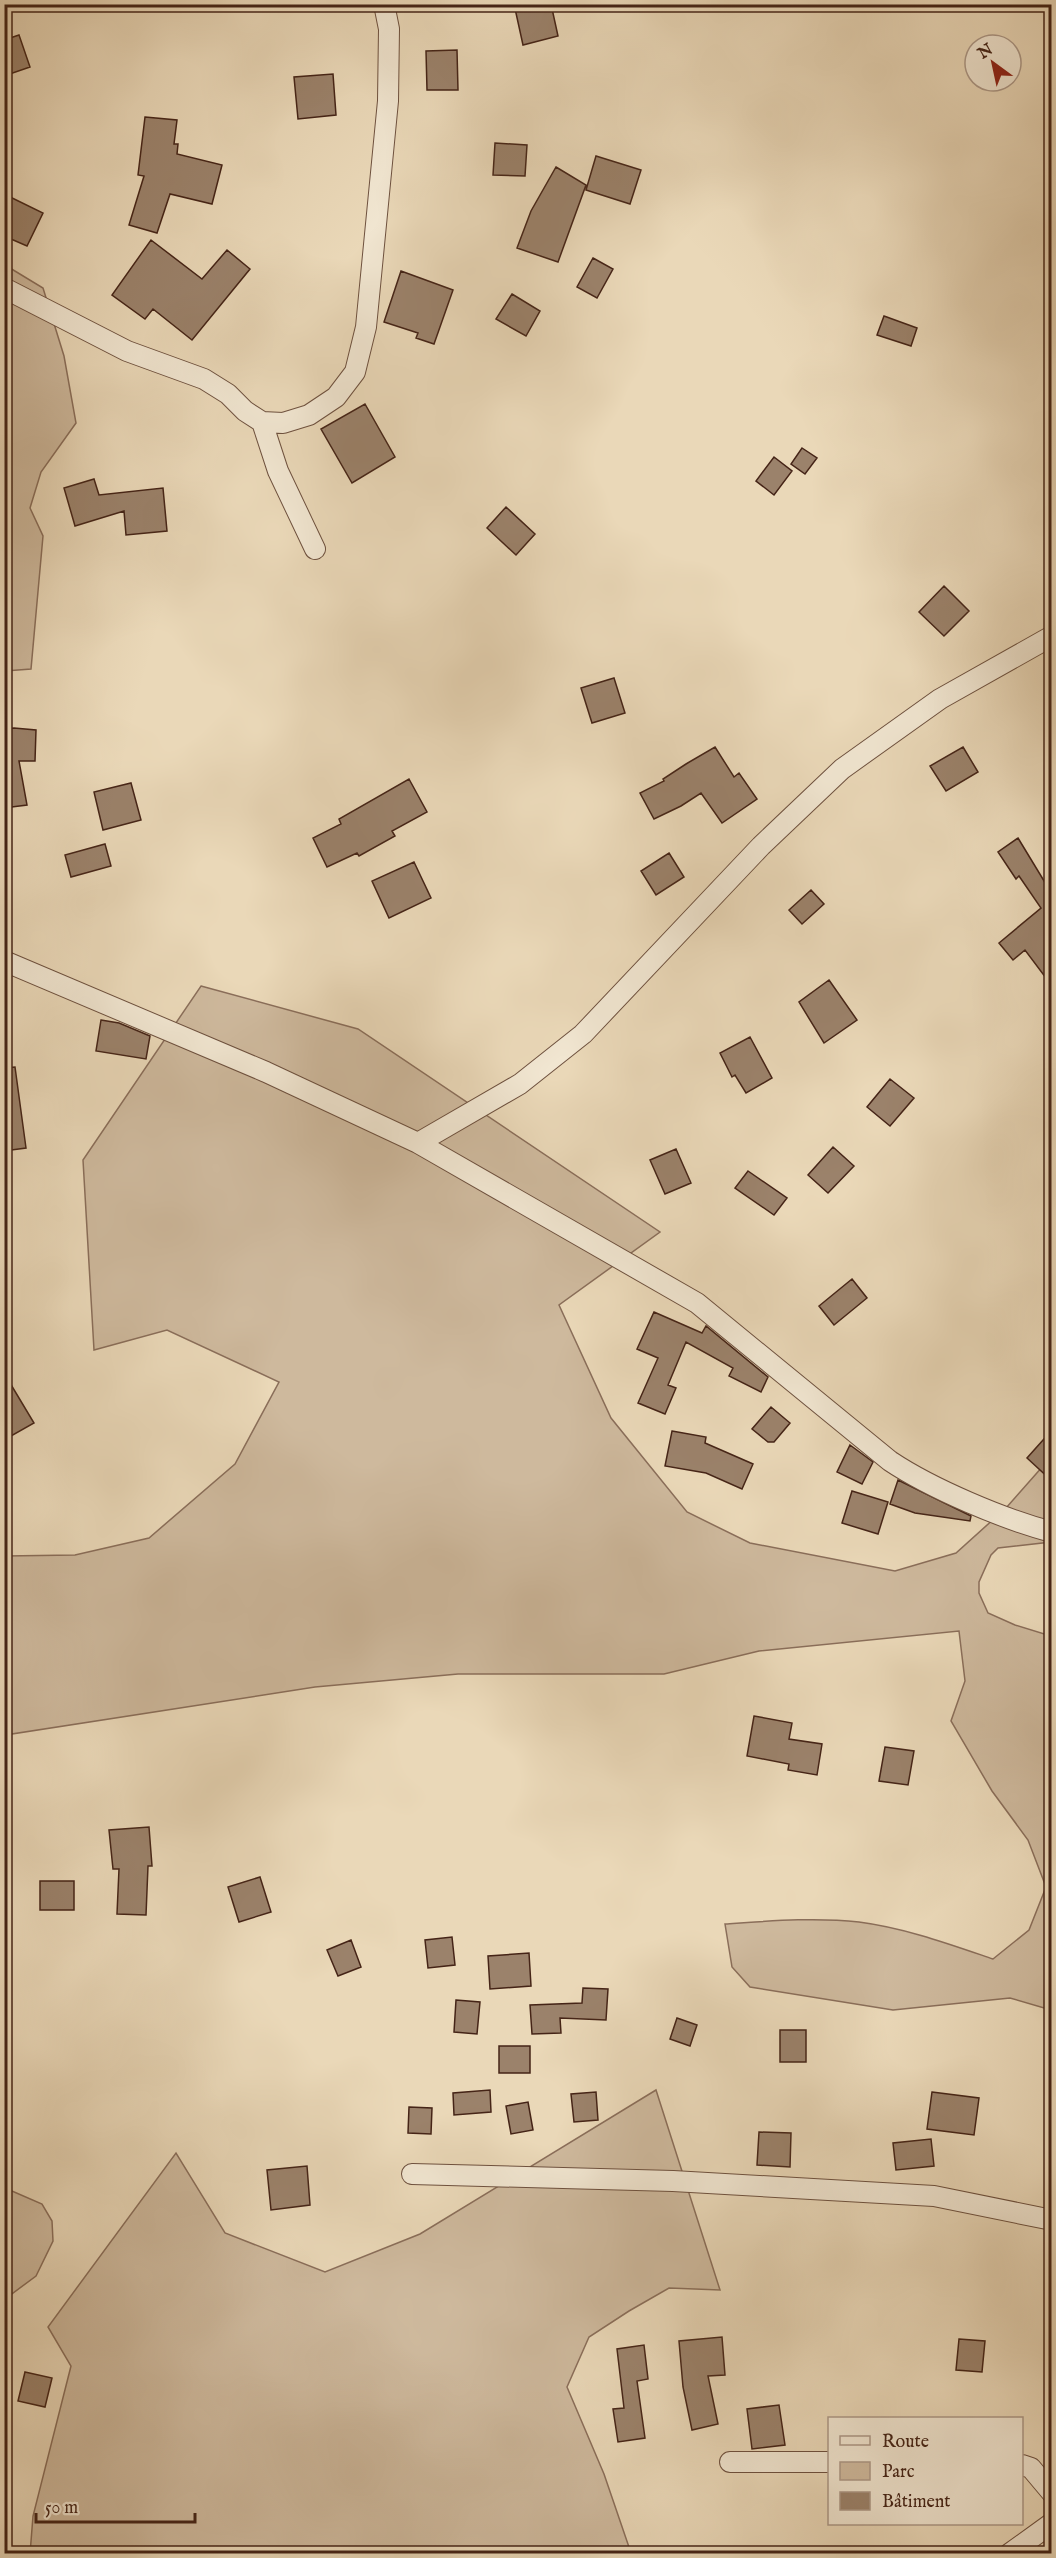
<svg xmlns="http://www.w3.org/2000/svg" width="1056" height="2558" viewBox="0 0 1056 2558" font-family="'IM FELL English',serif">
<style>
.green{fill:#ceb99d;stroke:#8a6e5a;stroke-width:1.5}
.building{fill:#9b826b;stroke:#452417;stroke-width:1.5}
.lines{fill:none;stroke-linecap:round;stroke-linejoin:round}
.minor-casing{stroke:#6e513f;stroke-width:22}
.minor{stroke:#f1e6d1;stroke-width:20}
</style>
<rect width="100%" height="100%" fill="#ead8b8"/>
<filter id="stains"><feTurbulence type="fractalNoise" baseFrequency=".00333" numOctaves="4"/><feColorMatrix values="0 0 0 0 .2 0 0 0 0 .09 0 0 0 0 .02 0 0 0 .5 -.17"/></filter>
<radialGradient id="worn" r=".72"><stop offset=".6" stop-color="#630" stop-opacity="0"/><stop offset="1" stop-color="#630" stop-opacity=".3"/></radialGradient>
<path class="green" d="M5 265 43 288 64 356 76 423 41 472 30 508 43 536 31 669 5 671Z
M201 986 358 1029 660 1232 559 1305 611 1418 687 1512 750 1543 895 1571 956 1553 1006 1508 1051 1457V1542L998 1548 991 1555 979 1582V1593L988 1613 1015 1625 1051 1636V2010L1010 1998 893 2010 750 1987 732 1967 725 1924C769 1921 815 1917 859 1922 905 1928 949 1944 993 1959L1029 1930 1046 1887 1028 1840 992 1791 951 1721 965 1681 959 1631 759 1651 664 1674H458L315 1687 5 1735V1556L75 1555 149 1538 235 1464 279 1382 167 1330 94 1350 83 1160Z
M656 2090 720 2290 669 2288 629 2311 589 2337 567 2387 604 2474 631 2553 30 2554 33 2516 71 2366 48 2327 176 2153 225 2233 325 2272 420 2234Z
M5 2188 42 2204 52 2221 53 2241 36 2276 5 2299Z"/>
<path class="building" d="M514 4H551L558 36 523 45Z
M19 35 30 67 4 76V40Z
M457 50 458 90H427L426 51Z
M333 74 336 115 298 119 294 77Z
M145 117 177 120 174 144H178L177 154 222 165 212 204 170 194 157 233 129 225 144 176 138 175Z
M495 143 527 145 525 176 493 175Z
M596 156 641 170 630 204 586 190Z
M556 167 586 185 558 262 517 248 531 211Z
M4 194 43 213 27 246 4 236Z
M151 240 202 279 227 250 250 269 192 340 153 309 145 319 112 295Z
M593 258 613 269 597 298 577 287Z
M401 271 453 290 434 344 416 338 418 333 384 322Z
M512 294 540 311 526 336 496 319Z
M884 316 917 328 911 346 877 335Z
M365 404 395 457 352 483 321 429Z
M802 448 817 458 805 474 791 464Z
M774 457 792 471 774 495 756 481Z
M94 479 99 495 163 488 167 531 126 535 124 511 75 526 64 488Z
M506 507 535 534 516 555 487 528Z
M944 586 969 611 944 636 919 612Z
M614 678 625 713 592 723 581 688Z
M14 728 36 730 35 761H19L27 805 4 808V729Z
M715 747 734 777 739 773 757 799 722 823 701 793 681 806 654 819 640 793 664 781 663 779 686 764Z
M963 747 978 772 946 791 930 766Z
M409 779 427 812 392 831 395 836 359 856 357 853 327 867 313 838 341 824 339 819Z
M131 783 141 820 103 830 94 792Z
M1018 838 1052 894V986L1025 950 1013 960 999 943 1041 908 1019 876 1016 879 998 852Z
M105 844 111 866 71 877 65 855Z
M669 853 684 877 656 895 641 871Z
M414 862 431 898 389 918 372 881Z
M811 890 824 904 802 924 789 910Z
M829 980 857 1020 824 1043 799 1002Z
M101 1020 119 1023 150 1036 146 1059 96 1051Z
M750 1037 772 1078 746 1093 735 1075 732 1077 720 1053Z
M15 1067 26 1148 4 1151V1068Z
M890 1079 914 1098 890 1126 867 1107Z
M833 1147 854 1166 828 1193 808 1175Z
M676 1149 691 1183 665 1194 650 1160Z
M748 1171 787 1198 774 1215 735 1188Z
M852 1279 867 1298 834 1325 819 1306Z
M654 1312 702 1333 706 1326 768 1377 761 1392 729 1376 733 1368 686 1342 668 1385 676 1388 665 1414 638 1403 658 1358 637 1349Z
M4 1373 34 1423 4 1440Z
M771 1407 790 1423 774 1442H768L752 1429Z
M1052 1430V1481L1027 1458Z
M672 1431 706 1437 705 1443 753 1464 742 1489 706 1473 665 1466Z
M850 1445 873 1462 862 1484 837 1472Z
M898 1480 971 1516 970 1521 915 1513 890 1504Z
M852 1491 888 1502 878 1534 842 1523Z
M754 1716 792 1723 789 1739 822 1744 817 1775 788 1770 789 1764 747 1756Z
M885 1747 914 1751 908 1785 879 1781Z
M149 1827 152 1866H148L146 1915 117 1914 119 1869H113L109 1830Z
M260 1877 271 1912 239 1922 228 1887Z
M40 1881H74V1910H40Z
M452 1937 455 1965 428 1968 425 1940Z
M351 1940 361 1967 338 1976 327 1950Z
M529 1953 531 1986 490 1989 488 1956Z
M583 1988 608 1989 606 2020 560 2018 561 2033 532 2034 530 2005 582 2003Z
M456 2000 480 2002 477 2034 454 2032Z
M677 2018 697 2025 690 2046 670 2039Z
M780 2030H806V2062H780Z
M499 2046H530V2073H499Z
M490 2090 491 2112 454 2115 453 2093Z
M596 2092 598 2120 574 2122 571 2094Z
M932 2092 979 2098 974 2135 927 2129Z
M528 2102 533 2130 511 2134 506 2106Z
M409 2107 432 2108 431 2134 408 2133Z
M759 2132 791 2133 790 2167 757 2165Z
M931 2139 934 2166 896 2170 893 2143Z
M307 2166 310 2205 271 2210 267 2170Z
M722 2337 725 2375 708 2376 718 2424 692 2430 683 2387 679 2341Z
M959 2339 985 2341 982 2372 956 2370Z
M644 2345 648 2379 637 2381 645 2438 618 2442 613 2409 624 2408 617 2349Z
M25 2372 52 2378 45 2407 18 2401Z
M779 2405 785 2445 752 2449 747 2409Z"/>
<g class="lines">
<defs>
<path id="minor" d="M4 288 127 351 204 379 228 394 245 411 262 422 283 423 309 415 336 397 355 372 366 327 388 101 389 29 384 4
M262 422 278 471 315 549
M4 961 266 1072 418 1143 697 1303 890 1461C932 1489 1003 1519 1052 1532
M418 1143 520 1084 583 1034 761 846 842 769 940 699 1052 636
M412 2174 673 2181 934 2196 1052 2220
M730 2462H830
M1022 2465 1031 2468 1052 2493
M1009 2554 1052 2523"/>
</defs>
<use href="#minor" class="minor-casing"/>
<use href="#minor" class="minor"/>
</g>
<rect width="1056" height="2558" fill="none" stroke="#ead8b8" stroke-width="24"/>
<rect x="6" y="6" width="1044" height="2546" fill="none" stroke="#452417" stroke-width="3"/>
<rect x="12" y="12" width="1032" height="2534" fill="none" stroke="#452417" stroke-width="1.5"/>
<rect x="828" y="2417" width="195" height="108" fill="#f1e6d1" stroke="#ac9887" stroke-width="1.5"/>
<rect x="840" y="2436" width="30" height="9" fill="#f1e6d1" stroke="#ac9887" stroke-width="1.5"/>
<text x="882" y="2447" font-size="18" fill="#452417">Route</text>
<rect x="840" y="2462" width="30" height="18" fill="#ceb99d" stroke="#ac9887" stroke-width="1.5"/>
<text x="882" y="2477" font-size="18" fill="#452417">Parc</text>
<rect x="840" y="2492" width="30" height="18" fill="#9b826b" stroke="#ac9887" stroke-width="1.5"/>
<text x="882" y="2507" font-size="18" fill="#452417">Bâtiment</text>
<g transform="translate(993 63) rotate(327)"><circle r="28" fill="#f1e6d1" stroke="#ac9887" stroke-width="1.5"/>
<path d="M0-4.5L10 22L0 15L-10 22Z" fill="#8f2418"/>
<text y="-9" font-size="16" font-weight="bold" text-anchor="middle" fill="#452417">N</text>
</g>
<path d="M36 2513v9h159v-9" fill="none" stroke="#452417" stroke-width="3"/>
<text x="45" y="2513" font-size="18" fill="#452417" stroke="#f1e6d1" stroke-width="4.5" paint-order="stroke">50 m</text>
<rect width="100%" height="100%" filter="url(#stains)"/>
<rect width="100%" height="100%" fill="url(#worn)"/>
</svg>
